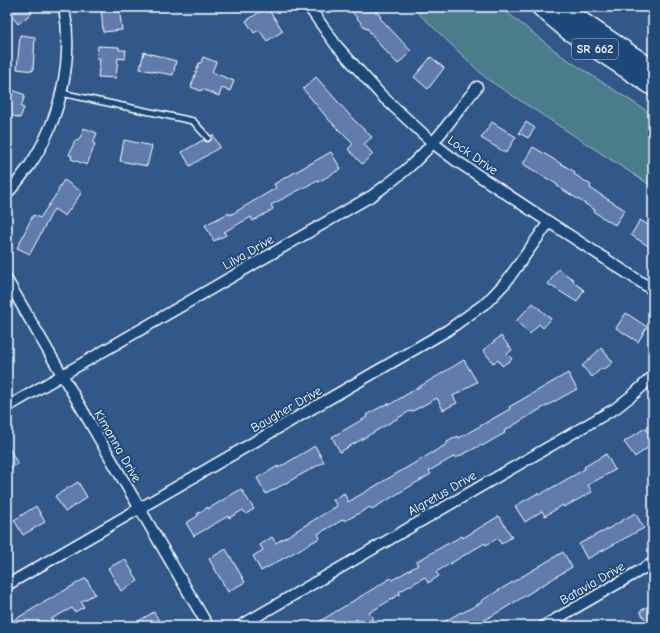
<svg xmlns="http://www.w3.org/2000/svg" width="660" height="633" viewBox="0 0 660 633" font-family="'Comic Neue',sans-serif">
<style>
.green{fill:#4a7d8a;stroke:#a4bec4}
.building{fill:#5f7bab;stroke:#fff}
.lines{fill:none;stroke-linecap:round;stroke-linejoin:round}
.service-casing{stroke:#fff;stroke-width:8}
.minor-casing{stroke:#fff;stroke-width:13}
.primary-casing{stroke:#fff;stroke-width:20}
.service{stroke:#1f4a7a;stroke-width:5}
.minor{stroke:#1f4a7a;stroke-width:10}
.primary{stroke:#1f4a7a;stroke-width:17}
.labels{text-anchor:middle;dominant-baseline:central;stroke-width:4;stroke-linejoin:round;paint-order:stroke}
.shield{fill:#1f4a7a;stroke:#bcc9d7;stroke-width:1}
.shield-label{font-size:12px;font-weight:bold;fill:#fff}
.street-label{font-size:13px;fill:#fff;stroke:#1f4a7a}
</style>
<rect width="100%" height="100%" fill="#315888"/>
<filter id="ink" filterUnits="userSpaceOnUse"><feTurbulence type="fractalNoise" baseFrequency=".025" numOctaves="2"/><feDisplacementMap in="SourceGraphic" scale="8" xChannelSelector="R" yChannelSelector="G"/><feConvolveMatrix kernelMatrix="1 2 1 2 8 2 1 2 1" color-interpolation-filters="sRGB"/></filter>
<g filter="url(#ink)">
<path class="green" d="M412 7H500L562 56 653 115V187L487 79Z"/>
<path class="building" d="M7 7H28L32 13 18 24 7 10Z
M101 7H119L122 30 103 32Z
M267 7 283 31 267 41 259 30 254 33 246 21Z
M348 7H373L381 17 380 18 411 51 398 64 379 44 367 28 366 29Z
M20 35 35 37 33 71 17 69Z
M98 46 119 47V50H126L125 59 118 58 116 78 98 77 100 59H97Z
M144 52 176 61 173 75 140 69Z
M203 57 216 62 212 72 234 81 230 91 222 88 219 96 202 89 201 91 191 87 199 63H201Z
M431 57 444 68 428 89 414 77Z
M316 77 354 120 372 137 364 144 373 154 362 164 348 149 353 144 329 120 303 89Z
M10 89 25 95 21 107 24 108 20 118 7 114V95Z
M492 122 516 137 506 153 481 138Z
M526 122 535 128 528 138 519 133Z
M84 128 97 133 93 143 95 144 87 165 71 159 72 156 69 155 75 140 78 141 79 138H80Z
M213 135 220 147 190 166 182 152 203 140 207 142 210 141 212 139 211 136Z
M124 140 152 146 147 166 120 161Z
M533 147 575 172 574 174 591 185 590 188 625 210 615 225 594 212 595 210 557 186 558 185 523 164Z
M331 152 341 169 318 182V180L271 205 273 209 253 221 251 217 224 232 226 235 214 241 205 225 229 213 230 215 276 188 274 184Z
M64 180 82 192 65 216 54 209 30 254 17 248 33 215 40 218 59 190 58 189Z
M640 220 653 228V249L631 235Z
M558 269 574 280 573 282 584 290 577 302 548 284Z
M533 303 551 319 543 328 539 324 530 334 516 321Z
M626 313 647 327 638 342 616 328Z
M501 336 512 350 507 354 512 359 502 366 498 360 493 363 483 350Z
M601 348 613 362 604 370 602 368 592 377 582 366Z
M464 360 477 382 453 396 457 403 443 410 437 398 411 412 410 411 340 452 332 437 367 417 366 415 388 403 389 405Z
M568 373 577 389 539 410 504 431 505 433 482 446 481 445 456 458 455 456 429 471 431 474 372 509 370 507 345 521 344 519 318 534 320 538 261 571 253 556 263 550 260 545 272 537 276 543 337 506 333 500 344 493 348 502 447 444V442L458 436 459 438 510 409 509 407Z
M645 428 653 440V444L635 457 624 442Z
M7 445 18 464 7 470Z
M315 446 324 462 266 494 257 478 278 466V468Z
M606 454 615 470 588 485 592 492 564 507 563 505 545 516 542 511 525 522 515 506 538 493 539 495 585 469 584 467Z
M78 482 87 497 65 512 55 496Z
M241 489 254 509 246 514 243 510 229 518 228 516 194 536 186 523 198 516 197 514 208 507V509Z
M36 506 45 522 23 535 14 520Z
M635 513 644 528 587 559 579 544 601 532V533Z
M499 516 512 537 501 544 498 538 486 545 485 543 436 572 439 576 428 583 425 577 399 592 400 594 369 613 373 619 361 626 357 619 346 626H312L391 578 392 580 418 565 416 562 440 548 462 536 463 538Z
M226 549 245 582 228 592 209 559Z
M563 552 572 567 502 610 474 626H437L461 612 462 613 482 602 481 601Z
M125 559 138 581 121 591 108 568Z
M86 578 95 594 81 602 84 607 75 612 72 608 51 619 55 626H7V624Z
M653 604V626H649L640 611Z
M154 612 162 626H130Z"/>
<g class="lines">
<defs>
<path id="service" d="M61 93 193 121 208 138"/>
<path id="minor" d="M309 7 336 45 382 96 433 143 455 160 549 222 653 290
M7 194C15 185 23 175 30 165 60 120 74 61 64 7
M7 280 208 626
M7 407 373 195C385 186 398 177 409 167 435 144 455 114 477 87
M7 585 448 330 487 302 506 282 549 222
M240 626 616 408 635 393 653 376
M544 626 653 563"/>
<path id="primary" d="M540 7 568 31 653 87
M561 7 653 69"/>
</defs>
<use href="#service" class="service-casing"/>
<use href="#minor" class="minor-casing"/>
<use href="#primary" class="primary-casing"/>
<use href="#service" class="service"/>
<use href="#minor" class="minor"/>
<use href="#primary" class="primary"/>
</g>
</g>
<g class="labels">
<rect class="shield" x="572" y="39" width="46" height="20" rx="3"/>
<g class="shield-label">
<text x="595" y="49">SR 662</text>
</g>
<g class="street-label">
<text transform="translate(473 155) rotate(35)">Lock Drive</text>
<text transform="translate(248 252) rotate(-30)">Lilva Drive</text>
<text transform="translate(286 409) rotate(-30)">Baugher Drive</text>
<text transform="translate(118 446) rotate(60)">Kimanna Drive</text>
<text transform="translate(442 493) rotate(-30)">Algretus Drive</text>
<text transform="translate(592 583) rotate(-30)">Batavia Drive</text>
</g>
</g>
<rect width="660" height="633" fill="none" stroke="#1f4a7a" stroke-width="24"/>
<rect x="12" y="12" width="636" height="609" fill="none" stroke="#fff" stroke-width="1.5" filter="url(#ink)"/>
</svg>
